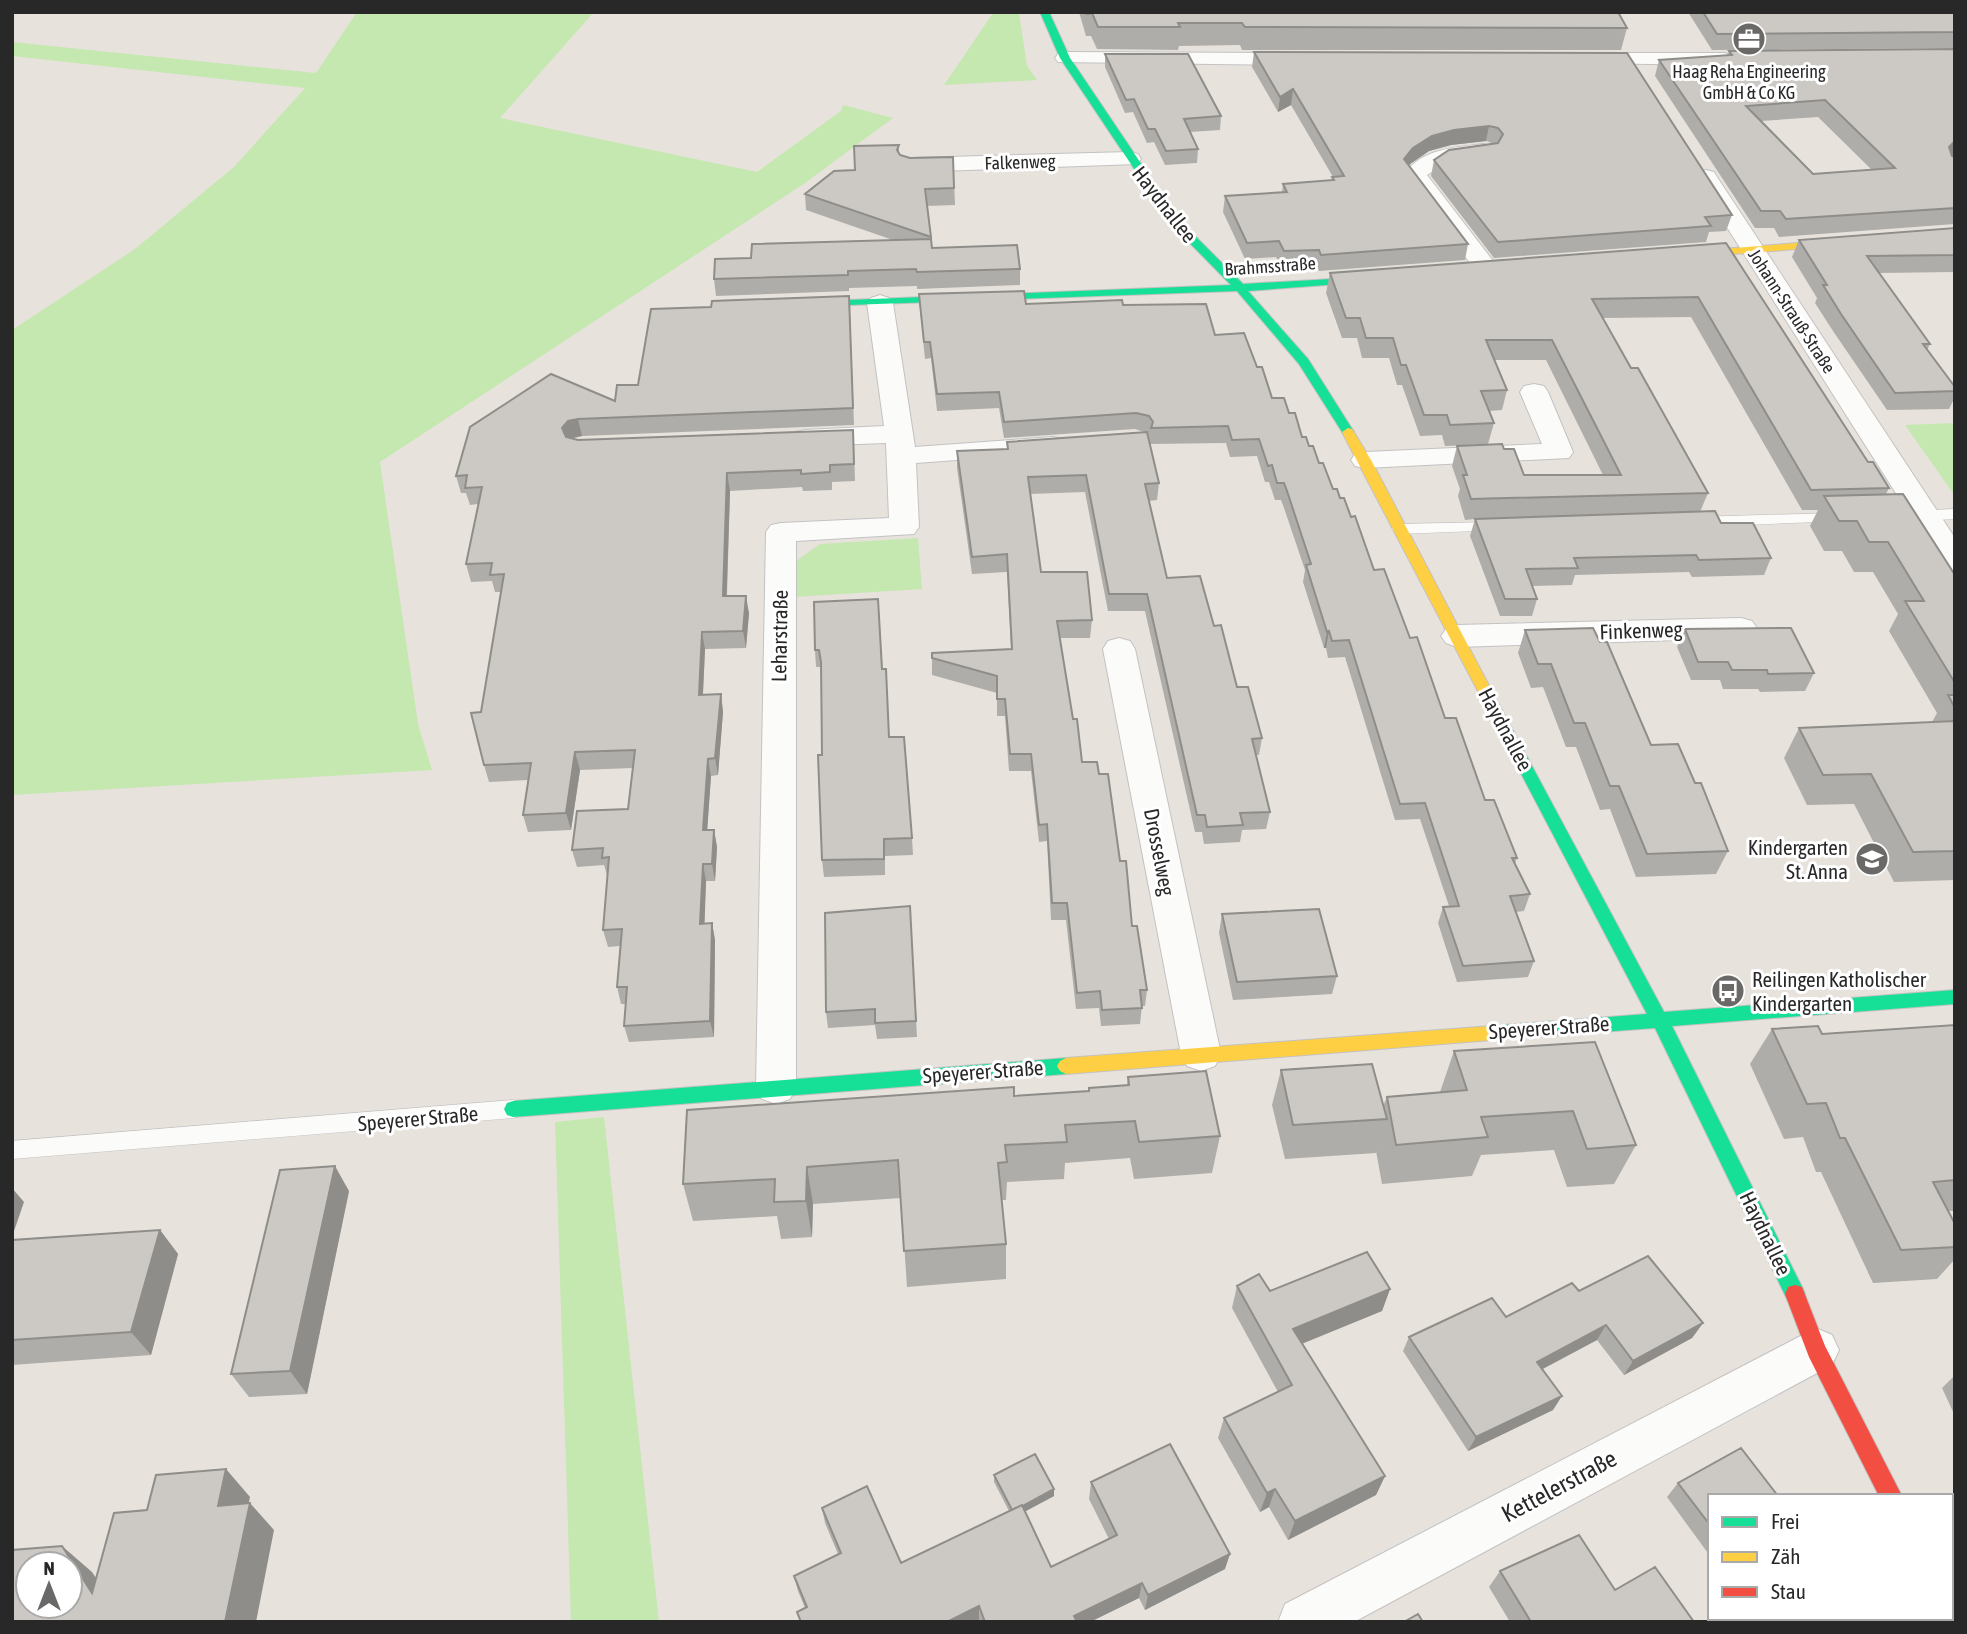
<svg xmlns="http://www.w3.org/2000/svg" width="1967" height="1634" viewBox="0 0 1967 1634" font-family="'Asap Condensed',sans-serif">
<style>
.green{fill:#c5e7b0}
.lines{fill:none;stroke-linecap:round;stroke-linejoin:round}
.lane-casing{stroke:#c3c2c3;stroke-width:1}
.street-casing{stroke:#c3c2c3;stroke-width:2}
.fast-casing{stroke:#c3c2c3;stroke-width:2}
.slow-casing{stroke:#c3c2c3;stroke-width:2}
.jam-casing{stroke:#c3c2c3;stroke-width:2}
.lane{fill:#fbfbfa;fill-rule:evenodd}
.street{fill:#fbfbfa;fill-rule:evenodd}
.fast{fill:#16e098;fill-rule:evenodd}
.slow{fill:#ffcf43;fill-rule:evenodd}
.jam{fill:#f24e42;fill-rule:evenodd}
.wall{fill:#afada9;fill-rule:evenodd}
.shaded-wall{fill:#8f8d89}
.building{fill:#ccc9c4;stroke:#8f8d89;stroke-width:2;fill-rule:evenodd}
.labels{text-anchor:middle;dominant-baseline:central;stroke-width:6;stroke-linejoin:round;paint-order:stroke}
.far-poi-label{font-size:18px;fill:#282828;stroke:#fff}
.far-street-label{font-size:18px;fill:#282828;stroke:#fff}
.street-label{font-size:21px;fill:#282828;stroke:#fff}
.poi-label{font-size:21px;fill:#282828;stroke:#fff;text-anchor:end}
.near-street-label{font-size:24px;fill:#282828;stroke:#fff}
</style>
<rect width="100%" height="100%" fill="#e7e3dc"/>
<path class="green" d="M357 12H594L500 118 757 172 841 111 843 105 893 118 805 183 380 462 418 724 432 770 12 795V330L135 249 235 166 305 88 12 56V42L316 73Z
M993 13H1019L1027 66 1037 80 944 85Z
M1955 423V496L1905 425Z
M918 538 922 589 794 597 792 564 820 544Z
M604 1117 659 1622H571L555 1122Z"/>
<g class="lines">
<defs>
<path id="lane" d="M1955 509V519L1916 521 1909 516 1916 511Z
M1836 513 1841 515 1843 518 1841 521 1696 527 1689 522 1696 517Z
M1496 522 1503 527 1501 530 1399 534 1392 529 1399 524Z
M513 1100 520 1103 523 1109 520 1115 513 1118 12 1159V1141Z"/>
<path id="street" d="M1065 52 1300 53 1307 55 1310 59 1307 63 1300 65 1058 62 1055 58 1058 54Z
M1584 53H1724L1731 55 1734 59 1731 63 1724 65 1577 63 1574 59 1577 55Z
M1483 144 1491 146 1494 151 1491 156 1444 164 1427 175 1500 270 1497 275 1488 277 1479 275 1404 175C1422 148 1453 148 1483 144Z
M1130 152 1138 154 1141 159 1138 164 911 172 903 170 900 165 903 160 911 158Z
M1706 170 1714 172 1717 177 1955 538V572L1944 569 1695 177 1698 172Z
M880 295 889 298 893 303 915 447 1052 437 1062 439 1066 445 1062 451 1052 453 916 463 919 527 914 534 796 541V1087L790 1099 776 1104 762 1099 756 1087 766 532 771 525 781 523 889 518 886 443 805 446 795 444 791 438 795 432 805 430 884 426 867 303 871 298Z
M1534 384 1544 386 1548 392 1573 452 1569 458 1365 468 1355 466 1351 460 1355 454 1365 452 1542 444 1520 392 1524 386Z
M1741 618 1752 621 1757 628 1752 635 1741 638 1457 647 1446 643 1441 636 1446 629 1457 625Z
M1119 638 1130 641 1135 649 1221 1054 1215 1066 1201 1071 1187 1066 1181 1054 1103 649 1108 641Z
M1816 1328 1832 1335 1839 1350 1832 1365 1354 1622H1278L1285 1604Z
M1951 1570 1955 1572V1622L1937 1618H1951Z"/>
<path id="fast" d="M1040 12H1049L1070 58 1179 220 1243 284 1384 276 1386 278 1380 281 1248 291 1308 359 1354 432 1352 435H1344L1299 364 1237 291 793 307 791 305 797 302 1231 285 1171 224 1060 58Z
M1489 694 1496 699 1664 1012 1955 990V1004L1672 1026 1802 1287 1805 1294 1802 1301 1795 1303 1788 1301 1655 1028 1492 1040 1486 1038 1483 1033 1486 1028 1492 1026 1647 1014 1482 699Z
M1066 1058 1072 1061 1075 1066 1072 1071 1066 1074 513 1117 507 1115 504 1109 507 1103 513 1101Z"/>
<path id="slow" d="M1955 231V237L1681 258 1676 255 1681 252Z
M1348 428 1352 429 1371 460 1496 699 1494 703 1489 704 1482 699 1342 432Z
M1492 1026 1498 1028 1501 1033 1498 1038 1492 1040 1066 1074 1060 1071 1057 1066 1060 1061 1066 1058Z"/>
<path id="jam" d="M1795 1285 1802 1287 1825 1346 1902 1496H1879L1809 1357 1785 1294 1788 1287Z"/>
</defs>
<use href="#lane" class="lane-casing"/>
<use href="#street" class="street-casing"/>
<use href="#fast" class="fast-casing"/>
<use href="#slow" class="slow-casing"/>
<use href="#jam" class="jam-casing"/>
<use href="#lane" class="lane"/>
<use href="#street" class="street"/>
<use href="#fast" class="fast"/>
<use href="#slow" class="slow"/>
<use href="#jam" class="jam"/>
</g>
<path class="wall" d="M1079 12H1618L1627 28 1621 50H1242L1240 45 1179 46 1178 50 1097 49 1091 36H1086Z
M1688 12H1955V48L1712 50Z
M1955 49V156H1953L1955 157V224L1779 237 1774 228H1755L1655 76 1659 60 1727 56 1729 51ZM1818 117 1872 170 1813 174 1761 121Z
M1254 52 1627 53 1732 215 1726 231 1709 232 1706 242 1494 258 1431 176 1434 160 1495 144 1486 141 1451 145 1429 151 1409 165 1468 244 1465 260 1319 271 1317 266 1281 267 1276 257 1245 259 1223 212 1225 196 1282 192 1283 184 1332 180V177H1333L1291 105 1278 112 1252 67Z
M1105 54 1221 116 1220 130 1190 132 1198 149 1197 163 1165 165 1154 142 1147 143 1133 112 1125 113 1105 67Z
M899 145V153L900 155 910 158 953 157 955 205 927 206 932 248 1020 269V285L917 289V286L849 288V291L716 296 714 279 751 258 893 240 806 210 805 194 855 170Z
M1955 228V272L1879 273 1930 344 1927 350 1955 387V397L1949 409 1887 410 1833 331 1815 303 1817 298 1792 257 1799 240Z
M1726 243 1868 462 1889 488 1886 494 1955 575V880L1894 882 1854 804 1807 805 1784 758 1799 728 1932 722 1937 713 1889 631 1898 614 1873 572H1854L1842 551H1824L1810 526 1818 510H1802L1691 317 1603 318 1631 368 1708 493 1700 512 1721 523 1771 558 1764 575 1692 577 1689 572 1575 575 1572 585 1532 586 1537 599 1532 616H1500L1470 536 1475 519 1465 520 1458 496 1460 489 1452 466 1457 446 1504 449 1524 475H1603L1546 360H1494L1507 390 1502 410 1489 411 1494 423 1488 444 1445 446 1442 435 1420 436 1402 385H1397L1389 358H1362L1357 338H1342L1326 293 1330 273Z
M919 294 1026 304 1123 305 1215 335 1257 367 1272 398 1289 413 1302 437 1309 446 1333 489 1340 498 1351 517 1374 570 1410 638 1445 718 1485 800 1517 858 1515 863 1530 894 1524 911 1516 912 1534 961 1528 977 1457 982 1438 923 1443 907 1449 906 1420 819 1395 820 1345 657 1328 658 1326 648H1324L1303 582 1305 570 1284 508 1281 500H1275L1269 482H1265L1257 456 1230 457 1226 443 1150 444 1159 483 1157 500 1149 501 1167 578 1214 626 1237 687 1262 738 1259 755H1256L1270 812 1266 829 1242 830 1240 842 1204 844 1202 832H1195L1145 611H1108L1085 492 1030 494 1041 572 1092 620 1090 638H1060L1073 719 1082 762 1099 774 1120 861 1132 926 1147 990 1145 1006H1142L1140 1024 1101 1026 1099 1008 1076 1009 1066 920H1051L1047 841 1039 842 1031 771H1009L1005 716H997V693L932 675V658L1011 649 1007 572 972 574 957 468V451L1007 449V442L1144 432 1135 429 1004 438 999 408 937 411 931 358 925 359 920 310Z
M711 307 850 313 854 425 582 436 571 439 578 440 854 447 855 481 832 482V490L803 491 802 487 730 491 727 596 749 613 746 648 705 649 703 695 721 694 723 712 718 775 711 776 707 830H714L717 847 715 881H706L704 923H712L715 940 714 1037 629 1042 624 1026 626 1004H621L617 987 620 946 608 947 603 930 608 875H607L604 865 577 867 572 850 628 809 633 768 580 770 571 830 528 832 523 815 528 780 489 782 484 765 481 712 501 592H495L492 581 471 582 466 564 478 504 470 505 466 493H461L456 476 615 401 638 385Z
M814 602 882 669 889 737 912 838 913 855 885 856V875L824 877 822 860 821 667H816L815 650Z
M1685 629 1814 673 1805 691 1760 692 1758 689H1723L1720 680H1691L1677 647Z
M1525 630 1600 642 1651 745 1695 783 1728 851 1716 874 1636 877 1610 809 1600 810 1576 747H1566L1543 687 1531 688 1518 653Z
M910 906 917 1037 877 1039 875 1025 828 1028 826 1012Z
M1222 914 1337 976 1332 994 1233 1000 1219 933Z
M1955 1025V1211H1948L1955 1224V1259L1937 1279 1873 1283 1821 1172H1816L1803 1137 1784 1139 1750 1064 1772 1029 1822 1034Z
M1595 1042 1636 1145 1614 1184 1567 1187 1554 1150 1481 1155 1472 1176 1382 1184 1376 1151V1153L1285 1159 1272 1105 1281 1070 1383 1106 1387 1097 1440 1092 1454 1051Z
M1128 1077 1220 1136 1212 1173 1134 1179 1130 1158 1065 1163 1064 1179 1007 1182 1006 1200H1002L1006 1244V1279L907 1287 901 1198 813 1204 812 1237 781 1239 777 1216 693 1221 683 1184 1014 1096 1089 1091V1088L1127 1085Z
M349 1191 307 1394 249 1397 231 1374Z
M160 1230 178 1254 151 1355 12 1365V1240Z
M1237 1286 1270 1291 1390 1289 1382 1311 1302 1343 1385 1476 1376 1495 1288 1540 1269 1507 1260 1512 1218 1438 1224 1418 1278 1392 1232 1308Z
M1579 1291 1703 1323 1692 1338 1624 1375 1597 1340 1543 1369 1553 1410 1468 1451 1403 1351 1409 1337 1506 1317Z
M1955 1375V1416L1942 1388Z
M994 1475 1054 1489V1496L1025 1511 1051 1567 1109 1539 1089 1499 1091 1482 1225 1569 1145 1610 1139 1598 1090 1622H979V1621L977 1622H800L797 1612 805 1608 798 1591 794 1576 838 1554 825 1523 822 1508 901 1563 1009 1511 994 1482Z
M1678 1483 1710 1496V1556L1667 1497Z
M1500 1571 1615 1590 1694 1622H1510L1489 1587Z
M1779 1618H1835L1829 1622H1782Z"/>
<path class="shaded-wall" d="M1293 89 1291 105 1278 112 1280 97Z
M1489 126 1486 141 1451 145 1429 151 1410 164 1401 175 1404 159 1413 148 1432 136 1454 130Z
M1954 141H1955V156L1946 157 1949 147Z
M578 419 582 436 571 438 566 446 562 428 568 421Z
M727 473 730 491 726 613 723 596Z
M746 596 749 613 746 648 743 631Z
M1329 631 1326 648H1324L1327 632Z
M702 632 705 649 702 712 699 695Z
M721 694 723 712 718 775 715 758Z
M575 752 580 770 571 830 566 813Z
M708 759 711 776 706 847 703 830Z
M714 830 717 847 715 881 712 864Z
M703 864 706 881 704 941 700 924Z
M712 923 715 940 714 1037 710 1021Z
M335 1166 349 1191 307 1394 290 1371Z
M807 1167 813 1204 812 1237 806 1201Z
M12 1188 24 1202 12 1237Z
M160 1230 178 1254 151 1355 131 1332Z
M1390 1289 1382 1311 1287 1350 1293 1329Z
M1703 1323 1692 1338 1624 1375 1633 1361Z
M1606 1325 1597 1340 1529 1376 1537 1362Z
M1562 1396 1553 1410 1468 1451 1476 1437Z
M226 1469 250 1497 243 1532 218 1506Z
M1385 1476 1376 1495 1288 1540 1295 1521Z
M1054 1489V1496L1013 1518V1511Z
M1275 1489 1269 1507 1260 1512 1267 1493Z
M250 1503 274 1530 256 1622H225Z
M62 1546 92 1572 122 1618 92 1593Z
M1230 1554 1225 1569 1145 1610 1148 1595Z
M1142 1583 1139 1598 1090 1622H1073L1074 1616Z
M979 1606V1621L977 1622H947Z
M1829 1618H1835L1829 1622H1823Z"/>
<path class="building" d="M1087 12H1618L1627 28 1245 27 1242 23H1178L1180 27H1098L1092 13 1087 14Z
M1703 12H1955V32L1717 34Z
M1955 49V141L1949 147 1952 156 1955 157V208L1786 219 1780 211H1761L1659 60 1732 55 1729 51ZM1825 100 1895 168 1813 174 1746 106Z
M1254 52 1627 53 1732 215 1705 217 1711 226 1498 242 1434 160 1449 150 1498 143 1503 134 1498 128 1489 126 1454 130 1432 136 1413 148 1404 159 1468 244 1321 255 1319 250 1284 251 1279 241 1247 243 1225 196 1287 192 1283 184 1334 180 1332 177 1344 176 1293 89 1280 97Z
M1105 54H1188L1221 116 1184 119 1198 149 1166 151 1155 129H1148L1134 99 1126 100Z
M899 145 897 150 900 155 910 158 953 157 954 188 925 189 931 237 805 194 834 171 855 170 854 146Z
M1955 228V255L1867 256 1930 344H1923L1955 387V391L1895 393 1841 314 1823 285H1827L1799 240Z
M931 239 932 248 1017 245 1020 269 917 272 916 269 848 271V275L714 279 715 259 751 258 752 244Z
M1726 243 1868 462H1873L1889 488 1811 490 1698 297 1592 299 1631 368H1638L1708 493 1471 499 1463 475H1467L1457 446 1502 444 1504 449H1514L1524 475H1621L1552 340H1486L1507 390 1481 391 1494 423 1450 425 1447 415H1424L1406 365H1401L1393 338H1366L1360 318H1346L1330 273Z
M1024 291 1026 304 1122 300 1123 305 1206 304 1215 335 1244 333 1257 367H1262L1272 398H1284L1289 413H1295L1302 437H1306L1309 446H1313L1319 463H1323L1333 489H1337L1340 498H1344L1351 517 1355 516 1374 570 1384 569 1410 638 1417 637 1445 718H1456L1485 800H1494L1517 858H1512L1530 894 1510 896 1534 961 1463 966 1443 907 1459 906 1425 803 1400 804 1349 640 1332 641 1329 631 1327 632 1306 565 1311 564 1287 491 1284 483H1277L1272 465 1268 466 1259 439 1232 440 1228 426 1151 428 1153 422 1149 416 1136 413 1004 422 999 392 937 394 930 342H924L919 294Z
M849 296 853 408 578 419 568 421 562 428 566 437 578 440 853 430 854 464 830 465V472L801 474V470L727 473 723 596H746L743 631 702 632 699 695 721 694 715 758 708 759 703 830H714L712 864H703L700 924 712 923 710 1021 624 1026 627 987H617L622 929 603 930 609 857 602 858 603 848 572 850 577 811 628 809 635 750 575 752 566 813 523 815 531 763 484 765 471 713 481 712 504 574 490 575 492 563 466 564 482 487 465 488 467 475 456 476 470 427 551 374 615 401 617 385H638L651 309 711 307 712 301Z
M1147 432 1159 483 1145 484 1167 578 1200 576 1214 626 1221 625 1237 687H1248L1262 738 1252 739 1270 812 1240 813 1243 825 1207 827 1205 815H1197L1147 594H1109L1086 475 1028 477 1041 572H1087L1092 620 1057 621 1073 719H1077L1082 762H1097L1099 774H1108L1120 861H1126L1132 926H1137L1147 990H1140L1142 1008 1102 1010 1100 991 1077 993 1067 903H1052L1047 824 1039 825 1031 754H1010L1005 699H997V676L932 658V653L1012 649 1007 554 972 557 957 451 1008 449 1007 442Z
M1903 494 1955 575V683L1905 601H1924L1888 542H1869L1857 521H1839L1824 496Z
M1715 511 1721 523H1753L1771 558 1699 560 1696 555 1574 558 1578 568 1526 569 1537 599H1505L1475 519Z
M878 599 882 669H886L889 737H904L912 838 884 839V859L822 860 818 755H822L821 662 819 650H815L814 602Z
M1593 628 1600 642H1607L1651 745 1678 744 1695 783H1701L1728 851 1647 854 1619 786H1610L1585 723H1574L1551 664H1538L1525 630Z
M1791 628 1814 673 1768 674 1767 670H1732L1728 662H1698L1685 629Z
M1948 695H1955V708Z
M1955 721V851L1913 852 1871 774 1823 775 1799 728Z
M910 906 916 1021 875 1023V1009L826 1012 825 913Z
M1319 909 1337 976 1237 982 1222 914Z
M1955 1025V1180L1933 1182 1955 1224V1247L1901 1250 1845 1138H1840L1826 1103 1807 1104 1772 1029 1818 1026 1822 1034Z
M1595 1042 1636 1145 1587 1149 1573 1111 1481 1117 1488 1137 1396 1145 1387 1097 1467 1090 1454 1051Z
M1372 1064 1387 1119 1293 1125 1281 1070Z
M1206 1071 1220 1136 1139 1142 1135 1121 1065 1125 1067 1142 1005 1145 1007 1162 998 1163 1006 1244 904 1251 898 1160 807 1167 806 1201 774 1202 775 1179 683 1184 687 1110 1014 1087V1096L1089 1091V1088L1129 1085 1128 1077Z
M335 1166 290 1371 231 1374 280 1170Z
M160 1230 131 1332 12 1340V1240Z
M1367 1252 1390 1289 1293 1329 1385 1476 1295 1521 1275 1489 1267 1493 1224 1418 1292 1385 1237 1286 1259 1274 1270 1291Z
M1648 1256 1703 1323 1633 1361 1606 1325 1537 1362 1562 1396 1476 1437 1409 1337 1492 1298 1506 1317 1572 1283 1579 1291Z
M1170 1444 1230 1554 1148 1595 1142 1583 1074 1616 1077 1622H985L979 1606 947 1622H801L797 1612 807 1607 794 1576 841 1553 822 1508 867 1486 901 1563 1022 1505 1051 1567 1117 1535 1091 1482Z
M1741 1448 1778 1496H1710V1525L1678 1483Z
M1035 1454 1054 1489 1023 1506 1022 1505 1012 1510 994 1475Z
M226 1469 218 1506 250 1503 225 1622H12V1550L62 1546 92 1593 114 1513 147 1510 156 1475ZM28 1564H70V1606H28Z
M1579 1535 1615 1590 1655 1567 1694 1622H1531L1500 1571Z
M1418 1614 1423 1622H1404Z
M1803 1618H1829L1823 1622H1806Z"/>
<defs>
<symbol id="office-disc" viewBox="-11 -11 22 22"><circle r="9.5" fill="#6b6967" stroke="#fff"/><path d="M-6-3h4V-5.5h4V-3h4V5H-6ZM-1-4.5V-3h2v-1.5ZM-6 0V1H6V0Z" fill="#fff"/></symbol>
<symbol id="school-disc" viewBox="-11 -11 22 22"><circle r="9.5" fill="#6b6967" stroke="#fff"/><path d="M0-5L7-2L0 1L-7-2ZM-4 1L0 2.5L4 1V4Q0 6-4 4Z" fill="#fff"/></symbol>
<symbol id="bus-disc" viewBox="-11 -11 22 22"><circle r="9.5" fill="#6b6967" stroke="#fff"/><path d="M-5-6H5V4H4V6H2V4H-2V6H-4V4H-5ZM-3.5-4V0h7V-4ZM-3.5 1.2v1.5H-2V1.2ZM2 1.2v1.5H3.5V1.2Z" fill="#fff"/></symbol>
</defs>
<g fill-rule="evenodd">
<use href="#office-disc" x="1730" y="20" width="38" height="38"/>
<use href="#school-disc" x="1853" y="840" width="38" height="38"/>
<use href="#bus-disc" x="1709" y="972" width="38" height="38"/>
</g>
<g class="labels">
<g class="far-poi-label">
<text x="1749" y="71">Haag Reha Engineering<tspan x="1749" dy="21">GmbH &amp; Co KG</tspan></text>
</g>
<g class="far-street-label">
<text transform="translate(1020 162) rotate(-2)">Falkenweg</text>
<text transform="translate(1270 266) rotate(-4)">Brahmsstraße</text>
<text transform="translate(1792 311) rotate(57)">Johann-Strauß-Straße</text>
</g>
<g class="street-label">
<text transform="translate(1165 204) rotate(52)">Haydnallee</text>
<text transform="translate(1641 630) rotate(-2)">Finkenweg</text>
<text transform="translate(779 636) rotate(-89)">Leharstraße</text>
<text transform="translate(1506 729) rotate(62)">Haydnallee</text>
<text transform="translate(1160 852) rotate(79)">Drosselweg</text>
<text transform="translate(1549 1027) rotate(-4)">Speyerer Straße</text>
<text transform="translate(983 1071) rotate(-4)">Speyerer Straße</text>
<text transform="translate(418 1118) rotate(-5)">Speyerer Straße</text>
<text transform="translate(1766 1233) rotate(64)">Haydnallee</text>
</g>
<g class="poi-label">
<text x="1848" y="847">Kindergarten<tspan x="1848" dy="24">St. Anna</tspan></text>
<text x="1752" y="979" text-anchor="start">Reilingen Katholischer<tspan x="1752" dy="24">Kindergarten</tspan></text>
</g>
<g class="near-street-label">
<text transform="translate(1559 1486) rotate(-28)">Kettelerstraße</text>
</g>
</g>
<rect width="1967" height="1634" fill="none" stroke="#282828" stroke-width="28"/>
<rect x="1708" y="1494" width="245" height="126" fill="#ffffff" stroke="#a9a9a9" stroke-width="2"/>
<rect x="1722" y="1517" width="35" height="10" fill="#16e098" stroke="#a9a9a9" stroke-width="2"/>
<text x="1771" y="1529" font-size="21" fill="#282828">Frei</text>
<rect x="1722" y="1552" width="35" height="10" fill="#ffcf43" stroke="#a9a9a9" stroke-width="2"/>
<text x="1771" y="1564" font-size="21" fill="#282828">Zäh</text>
<rect x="1722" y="1587" width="35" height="10" fill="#f24e42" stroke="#a9a9a9" stroke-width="2"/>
<text x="1771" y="1599" font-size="21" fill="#282828">Stau</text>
<g transform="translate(49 1585)"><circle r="33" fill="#ffffff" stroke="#a9a9a9" stroke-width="2"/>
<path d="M0-5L12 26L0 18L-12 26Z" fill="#6b6967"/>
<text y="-10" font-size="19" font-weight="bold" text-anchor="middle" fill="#282828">N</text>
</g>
</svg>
